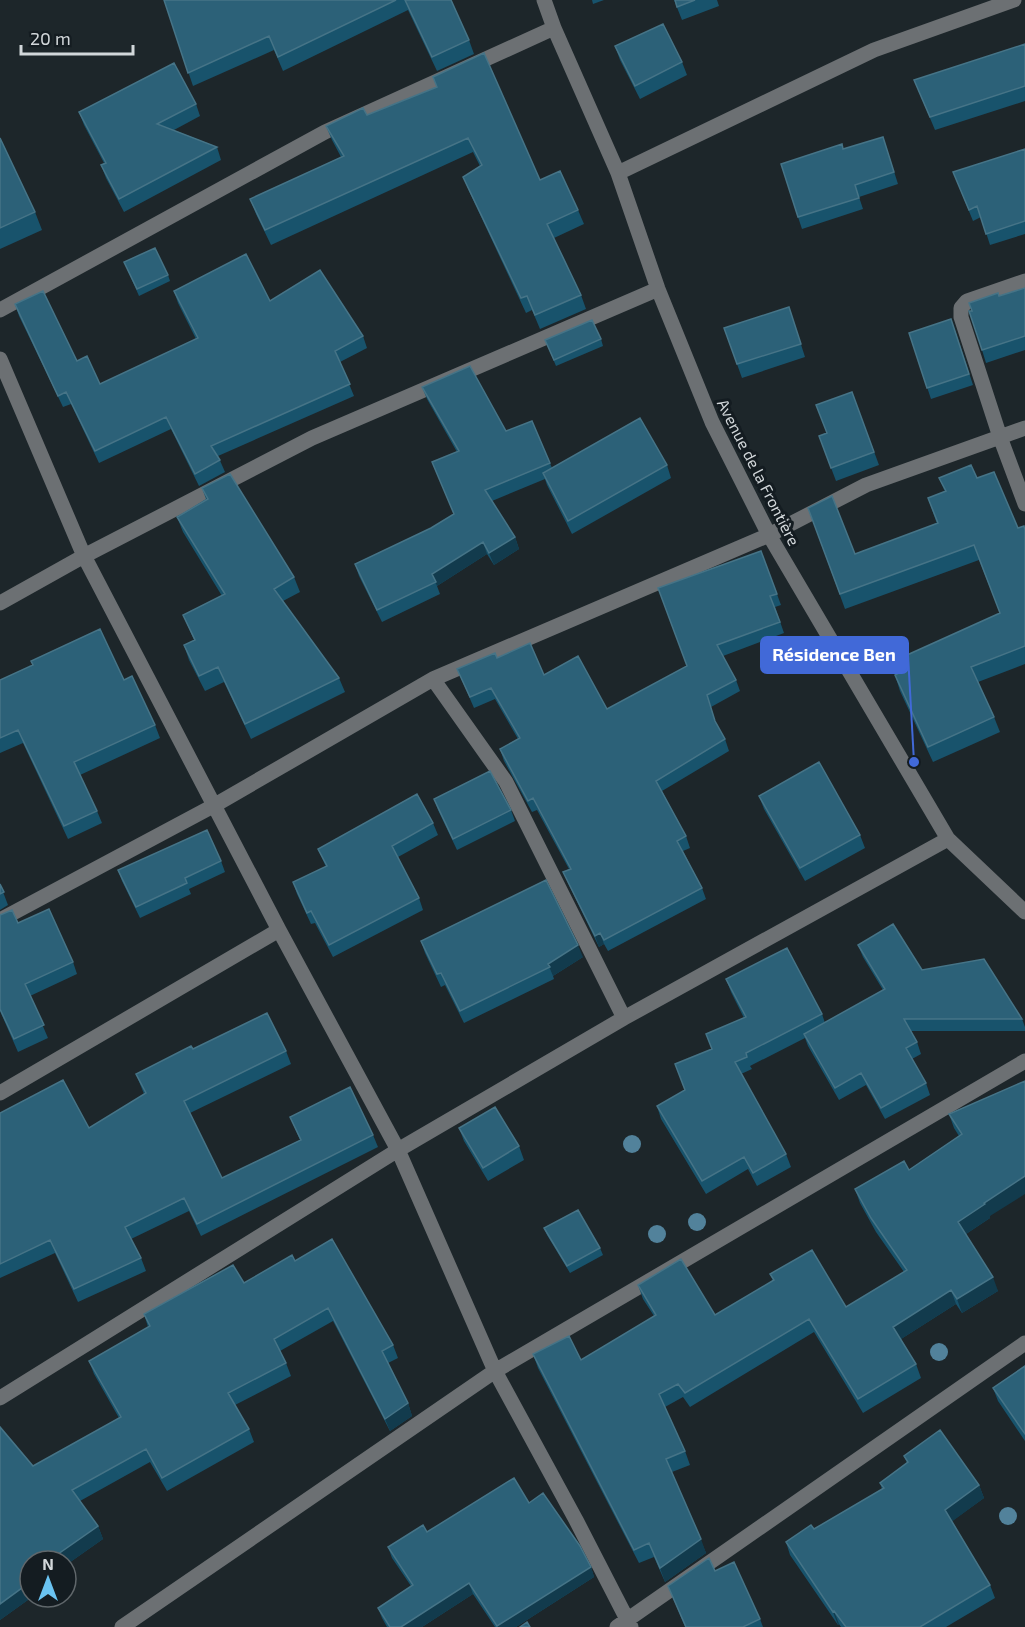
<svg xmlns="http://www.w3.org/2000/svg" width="1025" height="1627" viewBox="0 0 1025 1627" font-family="'Exo 2',sans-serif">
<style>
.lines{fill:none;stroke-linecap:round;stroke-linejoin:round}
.minor{stroke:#6c7073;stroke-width:15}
.tree{fill:#52829b}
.wall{fill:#18536c}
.shaded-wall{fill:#123b4d}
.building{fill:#2c6178;stroke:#467487;stroke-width:1.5}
.labels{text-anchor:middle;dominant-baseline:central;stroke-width:6;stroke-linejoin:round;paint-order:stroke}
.street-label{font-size:16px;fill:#d2d7da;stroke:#141c21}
.leader{fill:none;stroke:#4169d8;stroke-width:2}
.callout-dot{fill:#4169d8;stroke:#141c21;stroke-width:2}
.callout{fill:#4169d8;stroke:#4169d8;stroke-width:2}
.callout-label{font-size:18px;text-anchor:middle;font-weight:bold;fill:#fff}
</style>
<rect width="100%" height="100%" fill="#1d262a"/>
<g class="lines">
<path class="minor" d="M544 0 554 28 618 173 658 289 712 422 769 535 948 839 1025 912
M618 173 874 50 1014 0
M1025 281 967 301 961 308V317L1000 437 1025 504
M0 310 325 132 554 28
M0 359 84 556 279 930 398 1150 495 1371 576 1520 631 1627
M0 603 84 556 312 438 658 289
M433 679 506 782 624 1018
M0 920 215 805 433 679 769 535 866 485 1025 428
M0 1093 279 930
M0 1398 398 1150 624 1018 948 839
M122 1627 495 1371 1025 1061
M617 1627 1025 1343"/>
</g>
<g class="tree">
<circle cx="632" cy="1144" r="9"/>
<circle cx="697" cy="1222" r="9"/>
<circle cx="657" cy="1234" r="9"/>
<circle cx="939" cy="1352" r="9"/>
<circle cx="1008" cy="1516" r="9"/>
</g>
<path class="wall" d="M164 0H451L469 40 474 54 437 71 408 10 283 71 274 50 193 86Z
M592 0H604L593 4Z
M674 0H717L719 6 682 20Z
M1025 44V101L935 130 914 80Z
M615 46 682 62 687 75 640 99 620 60Z
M433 77 540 180 578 210 584 224 554 238 581 295 586 309 540 329 532 310 526 313 469 191 463 177 480 166 473 152 271 245 256 214 250 199 341 157 332 140 326 126 367 115 437 87Z
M196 104 200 116 174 130 217 147 221 160 124 212 106 178 101 165 104 163 84 125 79 112Z
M883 137 898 184 859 197 863 209 802 229 798 217 844 149Z
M0 138 35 212 42 230 0 249Z
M1025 149V234L990 245 981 217 973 221 953 172Z
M124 262 168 275 170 281 139 296Z
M1025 288V350L986 363 982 350 999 296Z
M174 291 270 301 363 336 367 348 340 362 354 396 218 456 225 472 199 486 171 429 99 463 71 404 63 407 19 316 15 304 77 361 100 384 196 339 178 303Z
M789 307 805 357 742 378 724 328Z
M955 330 973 385 931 399 909 333Z
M601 339 603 346 556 366 548 347Z
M422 387 506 431 532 421 552 468 667 465 671 478 572 534 547 485 545 479 492 501 515 537 519 549 494 565 487 554 437 586 440 594 382 622 359 576 355 564 431 528 454 514 432 462 457 452 427 399Z
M852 392 879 465 836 481 819 436 827 433Z
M939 478H977L1018 528 1025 530V664L978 682 994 717 1000 732 933 762 900 691 895 675 900 673 896 660 1000 613 979 560 845 609 808 508 855 554 937 524 928 498 945 492Z
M202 488 294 577 300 592 283 601 339 678 345 692 251 739 224 682 205 691 189 660 184 645 194 640 183 615 222 596 183 532 177 517 206 499Z
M761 551 781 605 775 607 784 633 723 656 736 680 740 691 711 707 716 724 725 739 729 751 662 791 686 836 690 848 683 851 702 888 706 899 608 951 604 944 599 947 568 883 563 872 569 869 537 810 532 812 504 761 500 749 518 739 495 699 474 708 457 669 497 658 544 675 607 709 687 666Z
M0 680H124L155 725 160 738 80 775 97 811 102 823 68 839 23 743 0 753Z
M759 796 860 835 865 848 805 881 764 809Z
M434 799 511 810 515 821 457 850 438 810Z
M433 823 438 835 398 857 419 898 423 910 333 957 315 923 311 924 297 894 293 882 326 867 318 849Z
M221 861 225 872 189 889 191 894 140 918 122 881 118 870Z
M0 884 8 905 0 910Z
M0 915 18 923 73 962 77 974 30 996 48 1038 18 1052 0 1011Z
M421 941 583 957 553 976 554 979 464 1023 445 985 441 987 425 953Z
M858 945 922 970 1022 1019 1025 1027V1031H911L917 1042 921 1054 912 1059 926 1083 930 1095 885 1119 866 1085 839 1100 808 1046 805 1038 750 1066 752 1069 741 1074 786 1154 791 1167 757 1186 748 1169 706 1194 661 1119 657 1106 685 1090 712 1049 706 1034 744 1018 731 992 726 979 822 1014 825 1023 883 990 863 957Z
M193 1049 286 1051 291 1064 190 1113 222 1178 300 1140 290 1117 373 1135 378 1147 201 1236 189 1211 131 1239 141 1258 146 1271 78 1302 55 1253 0 1278V1113L89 1128 144 1094 136 1074Z
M1025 1081 990 1216V1218L966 1234 998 1291 962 1313 956 1304 901 1339 916 1364 921 1378 863 1413 814 1332 690 1407 683 1397 665 1407 685 1451 690 1465 672 1472 706 1553 665 1582 654 1557 639 1563 538 1368 533 1354 581 1360 654 1316 643 1299 638 1285 715 1315 773 1281 770 1274 846 1307 904 1272 876 1232 860 1203 855 1189 909 1170 959 1136 954 1128 949 1114Z
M459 1128 519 1146 524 1160 488 1181 464 1141Z
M544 1228 600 1248 603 1255 570 1273 547 1235Z
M295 1261 393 1345 398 1358 388 1363 408 1403 412 1416 390 1431 333 1321 280 1351 286 1363 291 1376 235 1405 249 1429 254 1442 167 1491 150 1462 80 1501 98 1526 103 1539 66 1565V1561H30V1597H32L0 1620 33 1466 119 1418 94 1374 89 1361 148 1327 144 1314 244 1283Z
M1025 1366V1441L998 1401 993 1388Z
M904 1456 979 1485 984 1498 952 1521 990 1585 995 1598 946 1627H841L839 1624 838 1625 790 1555 786 1542 814 1529 882 1489 880 1483 907 1463Z
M529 1503 591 1567 594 1577 516 1627H495L473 1594 422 1627H387L382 1618 378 1608 411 1586 392 1558 388 1547 427 1532Z
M715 1571 760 1619 763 1627H685L668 1586Z"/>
<path class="shaded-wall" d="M515 537 519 549 494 565 489 553Z
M483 542 487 554 437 586 432 574Z
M600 933 604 944 599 947 595 936Z
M578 945 583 957 553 976 548 964Z
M1025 1176V1194L990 1216V1218L963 1236 958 1222 984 1203Z
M993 1277 998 1291 962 1313 957 1299Z
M951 1290 956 1304 898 1341 893 1327Z
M408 1403 412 1416 390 1431 385 1419Z
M979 1485 984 1498 950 1523 945 1510Z
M98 1526 103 1539 66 1565V1561H48Z
M701 1539 706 1553 665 1582 660 1568Z
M591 1567 594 1577 516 1627H498L497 1626Z
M30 1582V1597H32L0 1620V1604Z
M469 1583 473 1594 422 1627H401Z
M834 1611 839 1624 838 1625 833 1612Z"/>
<path class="building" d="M164 0H396L278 57 269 36 188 73Z
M405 0H451L469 40 432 57Z
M675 0H695L677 7Z
M663 24 682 62 635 86 615 46Z
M1025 44V86L930 117 914 80Z
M484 53 540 180 560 171 578 210 547 224 581 295 535 315 527 296 521 298 463 177 482 165 468 138 265 230 250 199 344 156 326 126 363 108 367 115 437 87 433 77Z
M174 63 196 104 157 124 217 147 119 199 101 165 106 163 79 112Z
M883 137 894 172 855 185 859 198 798 217 781 164 842 144 843 149Z
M0 138 35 212 0 228Z
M1025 149V221L986 234 977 206 969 210 953 172Z
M155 248 168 275 137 289 124 262Z
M246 254 270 301 320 270 363 336 335 351 350 384 211 446 220 460 195 474 166 417 95 451 66 392 58 396 15 304 43 291 77 361 87 356 100 384 198 338 174 291Z
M1025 288V336L982 350 969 311H972L969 303 998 293 999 296Z
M789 307 801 344 737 364 724 328Z
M951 319 969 374 927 388 909 333Z
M592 320 601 339 554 360 545 340Z
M470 366 506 431 532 421 550 463 485 490 515 537 489 553 483 542 432 574 436 582 377 610 355 564 431 528 454 514 432 462 459 451 422 387Z
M852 392 874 452 831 468 819 436 827 433 816 405Z
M640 418 667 465 568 521 543 473Z
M971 465 977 478 994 472 1018 528 1024 526 1025 530V646L971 667 994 717 928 747 895 675 901 672 896 660 1000 613 974 545 840 594 808 508 832 496 855 554 938 523 928 498 946 491 939 478Z
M230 474 294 577 274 589 339 678 245 724 218 667 199 676 184 645 195 640 183 615 225 594 177 517 208 499 202 488Z
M761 551 777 594 770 596 780 622 717 645 736 680 707 695 715 721 725 739 656 781 686 836 677 841 702 888 604 940 600 933 595 936 563 872 571 869 533 798 528 801 500 749 520 738 491 688 470 697 457 669 495 653 497 658 530 643 544 675 578 656 607 709 687 666 658 588Z
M100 629 124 680 132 676 155 725 74 762 97 811 64 826 18 730 0 738V680L33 665 31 661Z
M819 762 860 835 800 868 759 796Z
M490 771 511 810 453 839 434 799Z
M417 794 433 823 392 846 419 898 329 945 311 911 307 913 293 882 327 866 318 849Z
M207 830 221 861 185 878 187 883 136 907 118 870Z
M546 880 578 945 548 964 550 967 460 1011 441 973 437 974 421 941Z
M0 884 4 892 0 894Z
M49 909 73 962 25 984 44 1025 14 1039 0 1009V915L12 910 18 923Z
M893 924 922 970 984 959 1022 1019H904L917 1042 906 1048 926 1083 881 1108 861 1073 835 1088 804 1034 885 989 858 945Z
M787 948 822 1014 746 1053 747 1057 735 1062 786 1154 753 1173 744 1157 702 1181 657 1106 685 1090 675 1064 712 1049 706 1034 746 1017 726 979Z
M267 1013 286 1051 184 1101 222 1178 301 1140 290 1117 350 1087 373 1135 197 1224 184 1198 125 1227 141 1258 74 1289 50 1240 0 1264V1113L63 1080 89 1128 146 1093 136 1074 191 1046 193 1049Z
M1025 1081V1176L984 1203 985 1204 958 1222 993 1277 957 1299 951 1290 893 1327 916 1364 858 1399 809 1319 685 1393 678 1384 659 1394 685 1451 666 1459 701 1539 660 1568 649 1543 634 1550 533 1354 569 1336 581 1360 656 1315 638 1285 681 1259 715 1315 774 1280 770 1274 812 1250 846 1307 907 1270 871 1218 855 1189 904 1161 909 1170 962 1134 949 1114Z
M495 1107 519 1146 483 1168 459 1128Z
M578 1210 600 1248 567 1266 544 1228Z
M332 1239 393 1345 382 1351 408 1403 385 1419 328 1308 274 1339 286 1363 228 1393 249 1429 162 1478 146 1449 72 1490 98 1526 48 1561H30V1573L28 1575 30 1578V1582L0 1604V1427L33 1466 121 1417 89 1361 150 1326 144 1314 233 1265 244 1283 292 1255 295 1261Z
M1025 1366V1434L993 1388Z
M940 1430 979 1485 945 1510 990 1585 920 1627H846L834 1611 833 1612 786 1542 811 1525 814 1529 884 1488 880 1483 908 1462 904 1456Z
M514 1478 529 1503 543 1493 580 1546 591 1567 497 1626 469 1583 401 1627H390L378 1608 413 1585 388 1547 423 1525 427 1532Z
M709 1558 715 1571 734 1562 760 1619 743 1627H686L668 1586Z
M527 1622 530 1627H520Z"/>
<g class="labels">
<g class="street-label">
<text transform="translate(759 472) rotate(63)">Avenue de la Frontière</text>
</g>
</g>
<path class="leader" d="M914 762L908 655"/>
<circle class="callout-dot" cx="914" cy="762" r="6"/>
<rect class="callout" x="761" y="637" width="147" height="36" rx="6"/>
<g class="callout-label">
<text x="834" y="661">Résidence Ben</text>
</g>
<g transform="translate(48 1579)"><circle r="28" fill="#141c21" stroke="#60676b" stroke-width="1.5"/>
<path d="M0-4.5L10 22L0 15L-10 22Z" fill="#6ac3f1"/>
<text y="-9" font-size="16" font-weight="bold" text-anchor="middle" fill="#d2d7da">N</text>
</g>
<path d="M21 45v9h112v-9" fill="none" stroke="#d2d7da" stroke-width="3"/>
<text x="30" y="45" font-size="18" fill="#d2d7da" stroke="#141c21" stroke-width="4.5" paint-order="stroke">20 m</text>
</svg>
